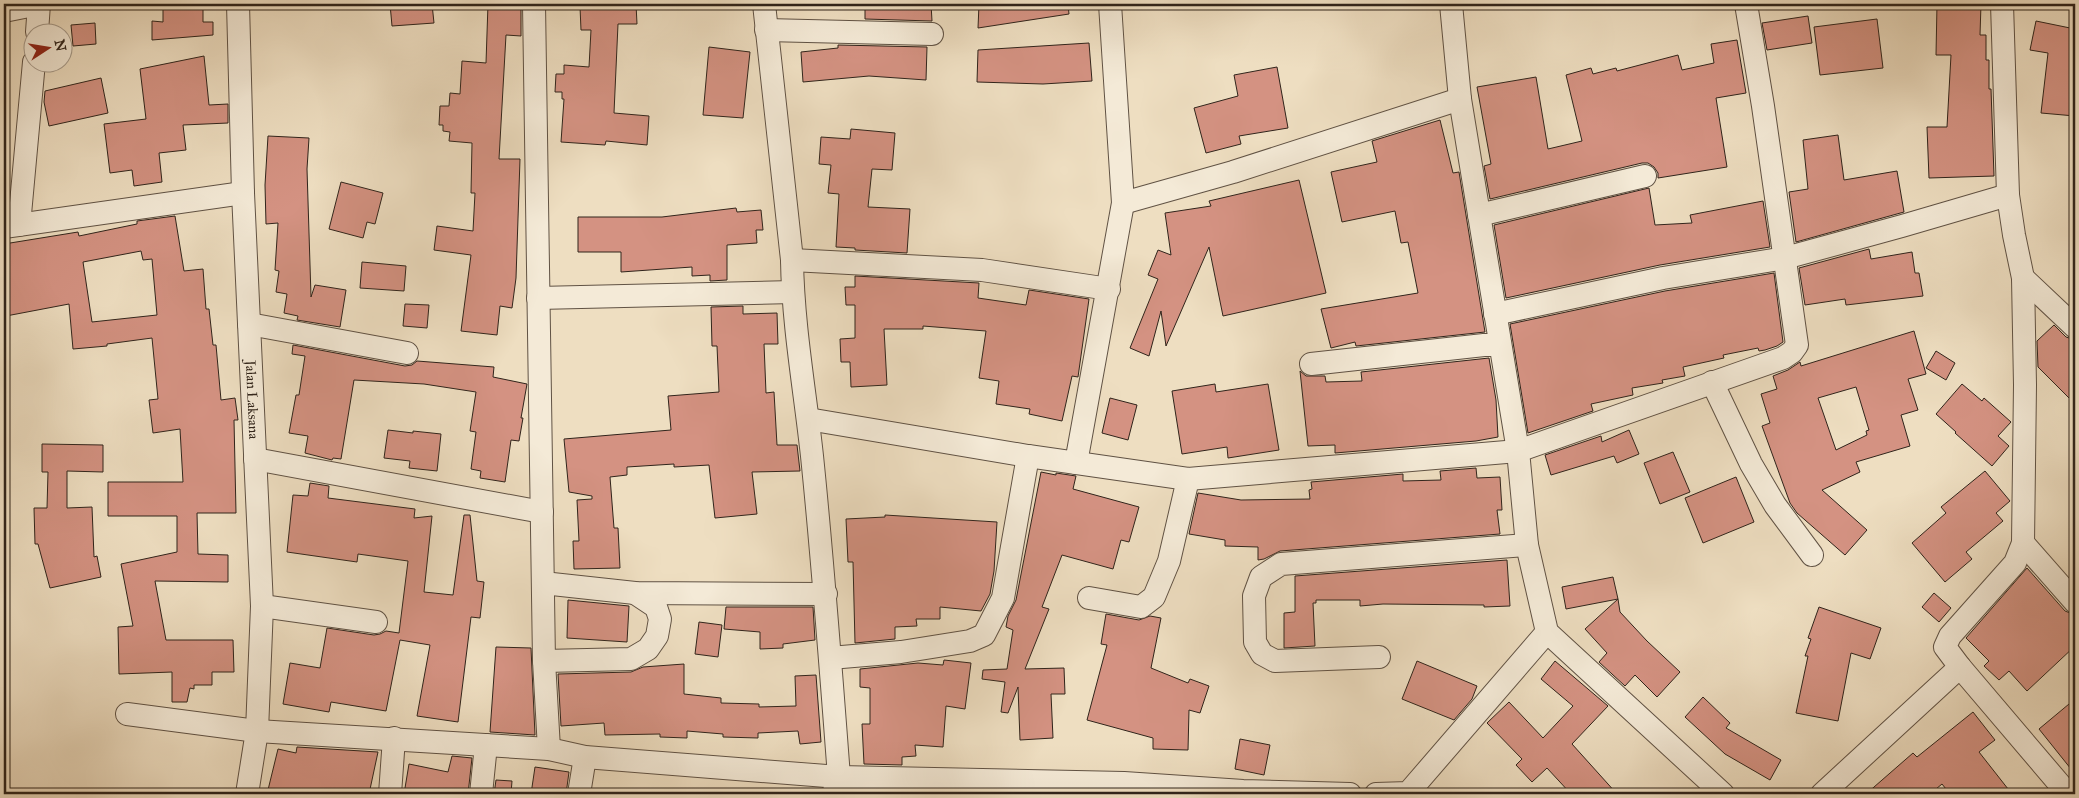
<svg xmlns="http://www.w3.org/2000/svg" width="2079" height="798" viewBox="0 0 2079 798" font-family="'IM FELL Great Primer',serif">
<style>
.building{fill:#d49282;stroke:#30241b;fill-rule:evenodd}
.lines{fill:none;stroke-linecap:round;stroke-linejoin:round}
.minor-casing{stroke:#605244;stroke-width:24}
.minor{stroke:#f4ead7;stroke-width:22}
.labels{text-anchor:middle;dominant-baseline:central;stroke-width:4.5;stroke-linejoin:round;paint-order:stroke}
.street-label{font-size:14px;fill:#30241b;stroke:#f4ead7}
</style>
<rect width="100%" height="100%" fill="#eedec1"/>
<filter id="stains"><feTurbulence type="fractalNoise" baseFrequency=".004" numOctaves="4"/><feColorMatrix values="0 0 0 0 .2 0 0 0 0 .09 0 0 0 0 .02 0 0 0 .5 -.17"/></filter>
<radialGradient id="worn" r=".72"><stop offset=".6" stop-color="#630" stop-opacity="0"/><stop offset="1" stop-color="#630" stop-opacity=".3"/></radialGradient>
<path class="building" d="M390 4H432L434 23 392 26Z
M488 4H521V36L506 35 499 159H520L516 278 512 308 500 306 497 335 461 331 471 255 434 250 437 226 473 231 475 193H471L472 143 449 141 450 132 443 131V125H439L440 106H449L450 93 460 94 462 61 486 63Z
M587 4H636L637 24H618L614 113 649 116 647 145 606 141 605 145 561 142 564 99H562V92H555L556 74H564V65L589 67 591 30H581L580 7H587Z
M865 4H931L932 21 865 19Z
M979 4H1068L1069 14 978 28Z
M1937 4H1981L1980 35H1986V60H1989V89H1991L1994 176 1929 178 1927 127H1947L1951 55H1936Z
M163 9H203V22H213V35L152 40V21L163 22Z
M1808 16 1812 43 1767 50 1762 23Z
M1877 19 1883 68 1820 75 1814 27Z
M2036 21 2075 29 2070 66H2075V116L2041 113 2048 53 2030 50Z
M95 23 96 44 73 46 71 25Z
M1737 40 1746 93 1716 98 1727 167 1658 178V173L1654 167 1648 163H1642L1490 199 1484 166 1491 164 1477 87 1536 77 1548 149 1582 141 1566 75 1591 68 1593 74 1616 68 1617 71 1678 55 1682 70 1714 63 1711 44Z
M1089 43 1092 81 1043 84 977 82 978 50Z
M838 45 927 47 926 80 869 76 803 82 801 52 838 48Z
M709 47 750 52 743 118 703 115Z
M204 56 209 105 228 104V123L183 125 186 150 159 153 162 182 134 186 132 170 110 173 104 124 146 119 140 69Z
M1277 67 1288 128 1239 136 1241 144 1206 153 1194 108 1238 96 1234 75Z
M101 78 108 113 49 126 44 102 45 91Z
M1440 120 1453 173 1459 172 1485 332 1356 346 1355 342 1331 348 1321 309 1418 293 1408 242 1401 243 1395 211 1342 222 1331 172 1377 162 1372 141Z
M851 129 895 133 892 170 872 169 868 207 910 209 907 253 855 250V248L836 247 839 194 828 193 831 165 819 164 821 137 850 139Z
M1838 135 1844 180 1897 171 1904 212 1796 242 1789 192 1808 189 1803 140Z
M268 136 309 138 307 169 311 297 315 285 346 290 340 327 297 320 298 316 284 313 287 294 276 292 279 271 275 270 278 223 266 224 265 185Z
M1299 180 1326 293 1223 316 1209 247 1166 346 1161 311 1149 356 1130 348 1158 279 1148 275 1158 250 1171 255 1165 213 1211 206 1209 201Z
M341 182 383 193 375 224 367 222 363 238 329 229Z
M1649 188 1655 225 1692 223 1690 215 1763 201 1770 247 1660 265 1506 298 1494 225Z
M736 208 737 212 761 210 763 230H756L757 243 727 245V280L710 281V275L692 276V267L621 272V252H578V217H662Z
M175 216 184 271 203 269 206 309H209L213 345H216L221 400 235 398 238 420H234L236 513H197L198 554 228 555V582L155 581 166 640H233L234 672H212V685H194V689L190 688 187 702H172V672L119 674 118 627 133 626 121 564 177 552V516H108V482H183L180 429 153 433 149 400 158 399 152 338 107 344V346L73 349 69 304 6 316 4 302V244L78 232 79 236 137 224V221ZM141 251 143 260 152 259 157 315 92 322 83 262Z
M1869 249 1871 259 1912 252 1915 273H1919L1923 296 1846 305 1845 299 1805 305 1799 268Z
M362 262 406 266 404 291 360 288Z
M1774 273 1783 342 1777 346 1765 350 1759 351 1758 348 1723 355 1724 358 1683 367 1685 376 1662 380 1663 383 1632 388 1633 395 1591 404 1593 411 1528 433 1510 324 1665 291Z
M855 276 979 283 978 298 1026 305 1029 290 1089 299 1078 377 1072 376 1062 421 1029 414 1030 409 996 404 999 381 979 378 986 331 923 326V329H884L887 385 851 387 850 362H841L840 339 855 338V305H846L845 287H855Z
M405 304 429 305 427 328 403 326Z
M743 306V314L777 313 778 344H764L766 393 774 392 777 445H797L800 471 752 472 757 514 715 518 709 465 674 467V464L627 467V475L610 477 614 528H618L620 568 574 569 573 541H579L577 500 592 499V496L569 492 564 439 671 430 668 396 719 392 717 346H712L711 307Z
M2054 325 2066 337 2075 340V404L2038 367 2037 341Z
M1914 331 1926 374 1908 379 1918 410 1901 415 1910 446 1856 462 1860 472 1822 490 1867 530 1845 555 1797 513 1790 503 1762 426 1770 423 1761 394 1777 389 1773 376 1788 370 1800 362 1801 366ZM1856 387 1869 430 1866 431 1867 435 1836 450 1818 398Z
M293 345 405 366 412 365 417 361 494 367 493 377 527 384 521 418H523L519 441 511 440 505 482 480 478 481 471 471 469 476 432 470 431 476 392 424 384 354 380 341 459 333 458 332 460 305 453 308 436 289 433 296 395H299L305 356 292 354Z
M1936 351 1955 363 1946 380 1926 368Z
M1489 358 1496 400 1498 437 1476 441 1335 453V445L1308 446 1300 371 1306 376H1325L1326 382 1362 381 1361 372Z
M1215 384 1216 392 1268 384 1279 450 1228 458 1227 447 1182 454 1172 391Z
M1962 384 1982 401 1984 398 2011 422 1998 436 2009 446 1992 466 1955 433 1956 432 1936 414Z
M1110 398 1137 405 1128 440 1102 433Z
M388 430 413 433V431L441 434 437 471 409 468 410 461 384 458Z
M1629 430 1639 454 1617 463 1614 456 1551 475 1545 455 1601 436 1602 442Z
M42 444 103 445V472L67 471V508L92 507 94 557 97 556 101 577 50 588 38 544H35L34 508H47L48 472H42Z
M1673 452 1690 492 1660 504 1644 463Z
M1476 468 1477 478 1500 477 1502 510H1497L1500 534 1280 551 1264 559 1258 560V547L1225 546V540L1189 534 1198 493 1241 500 1310 499 1309 490 1312 489 1311 482 1403 474V481L1441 480 1440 471Z
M1985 471 2010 501 1996 513 2003 521 1966 552 1972 559 1945 582 1912 543 1946 513 1941 507Z
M1041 472 1056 475V473L1076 476 1073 489 1139 507 1129 542 1121 540 1113 569 1062 555 1042 607 1049 609 1025 669 1064 668 1065 694H1051L1053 738 1020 740 1018 687 1008 713 1001 712 1005 682 982 679 983 670 1007 669 1013 630 1006 627 1008 616 1016 600Z
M1736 477 1754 522 1703 543 1685 498Z
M310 483 329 486 328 498 415 509 414 518 432 516 424 592 453 595 464 515H470L477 581 484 582 480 618 471 617 458 722 417 716 430 645 400 640 386 711 331 702 329 712 283 704 290 663 320 668 327 628 374 635 380 634 386 631 399 633 408 561 358 554 357 562 287 552 293 495 308 496Z
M885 515 997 522 994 571 990 594 981 611 940 607V619H916L917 626 895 627V639L855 643 853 562H848L846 519 885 517Z
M1507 560 1510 606 1484 607V605L1383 604 1360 606V600H1316V603H1313L1315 646 1284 648V613L1295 612V576Z
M2027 568 2065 611 2075 615V646L2027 691 2009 671 1999 680 1984 666 1989 661 1966 638Z
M1613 577 1618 599 1566 609 1562 587Z
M1934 593 1951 608 1939 622 1922 607Z
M1618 599 1620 612 1647 641 1680 672 1657 697 1635 675 1625 686 1599 662 1607 653 1585 629Z
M568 600 629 606 627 642 567 638Z
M726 607H813L815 640 783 644V648L760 649V632L724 629Z
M1819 607 1881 628 1870 659 1851 653 1838 721 1796 713 1808 656H1805L1811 639 1808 638Z
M1106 614 1139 620 1150 616 1161 618 1151 668 1188 683 1190 679 1209 686 1200 713 1189 710 1188 750 1153 749V738L1087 720 1107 645 1101 644Z
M699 622 722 625 718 657 695 654Z
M496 647 531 648 535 735 490 732Z
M944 660 971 663 965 709 946 706 943 747 915 745 916 756 902 757V765L864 764 862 724H870V688L860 687V669L918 663 943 665Z
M1417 661 1477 686 1472 699 1454 720 1402 699Z
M1555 661 1608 706 1572 744 1617 794H1571L1547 768 1532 782 1516 765 1522 759 1487 723 1509 702 1543 738 1573 706 1541 679Z
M684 664V694L721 698V703L759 704V707L796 706 795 676 816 675 821 742 800 744 798 731 758 733V738L723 737V734L687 731V738L660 737V734L605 735 604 723 561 726 558 674 631 672 643 667Z
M1703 697 1730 723 1726 728 1781 760 1770 780 1725 754 1685 717Z
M2075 699V774L2039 729Z
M1973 712 1995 740 1979 752 2012 794H1950L1942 784 1930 794H1866L1913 753 1917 757Z
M1240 739 1270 745 1264 775 1235 769Z
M297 747 378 752 369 794H267L278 749 296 753Z
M452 756 472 758 468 794H404L409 764 448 772Z
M535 767 569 772 566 794H531Z
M496 780 512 781 511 794H494Z"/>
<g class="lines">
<defs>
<g id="minor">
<path id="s1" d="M238 4 243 193 262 606 257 731 247 794"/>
<path d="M534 4 544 661 549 749"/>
<path d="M764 4 792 260C793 326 805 391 812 456 823 563 831 670 839 777L833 794"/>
<path d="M1451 4 1460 99 1518 451 1527 545 1547 632 1723 794"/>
<path d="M4 11 39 4"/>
<path d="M766 30 932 34"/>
<path d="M37 32 39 4"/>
<path d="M1123 203 1233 172 1460 99"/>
<path d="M1479 215 1645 176"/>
<path d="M19 225 34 62"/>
<path d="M4 227 243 193"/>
<path d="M792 260 982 270 1109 289"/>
<path d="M2023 278 2075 327"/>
<path d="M538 298 793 292"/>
<path d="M1495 314 1663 278 1785 258 1902 226 2008 195"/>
<path d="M249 324 407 353"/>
<path d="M1311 364 1484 345H1500"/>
<path d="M1712 382 1751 464 1775 505 1812 555"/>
<path d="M808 419 1028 456 1188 479 1518 451 1783 358 1792 352 1797 345 1763 106 1746 4"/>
<path d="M255 459 542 512"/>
<path d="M1076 463 1123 203 1110 4"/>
<path d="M2023 543 2075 602"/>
<path d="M543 583 635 593 826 594"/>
<path d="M1089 598 1141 607 1154 597 1169 561 1188 479"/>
<path d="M262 606 376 622"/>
<path d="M1379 657 1275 661 1262 654 1255 642 1254 596 1261 577 1281 564 1527 545"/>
<path d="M830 658 901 652 970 641 984 635 1003 598 1028 456"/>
<path d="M544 661 631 659 648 649 657 636 660 619 656 607 635 593"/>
<path d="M1960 667 1945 647 1950 636 2015 563 2023 543 2025 385 2023 278 2014 235 2008 195 2002 4"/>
<path d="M127 714 257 731 549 749 585 757 839 777 1124 783 1243 791 1350 794"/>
<path d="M390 794 394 738"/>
<path d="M481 794 486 745"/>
<path d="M579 794 585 757"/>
<path d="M1376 794 1408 793 1547 632"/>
<path d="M1822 794 1960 667 2068 794"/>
</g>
</defs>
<use href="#minor" class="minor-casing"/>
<use href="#minor" class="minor"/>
</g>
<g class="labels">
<g class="street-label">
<text stroke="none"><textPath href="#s1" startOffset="396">Jalan Laksana</textPath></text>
</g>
</g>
<rect width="2079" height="798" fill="none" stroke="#eedec1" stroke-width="20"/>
<rect x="5" y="5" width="2069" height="788" fill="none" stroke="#30241b" stroke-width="2.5"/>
<rect x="10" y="10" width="2059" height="778" fill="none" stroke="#30241b"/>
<g transform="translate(48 48) rotate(78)"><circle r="24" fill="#f4ead7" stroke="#a69b8c"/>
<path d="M0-4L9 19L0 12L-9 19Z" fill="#8f2418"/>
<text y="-8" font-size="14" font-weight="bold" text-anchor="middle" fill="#30241b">N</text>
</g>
<rect width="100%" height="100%" filter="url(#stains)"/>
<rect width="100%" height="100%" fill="url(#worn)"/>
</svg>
